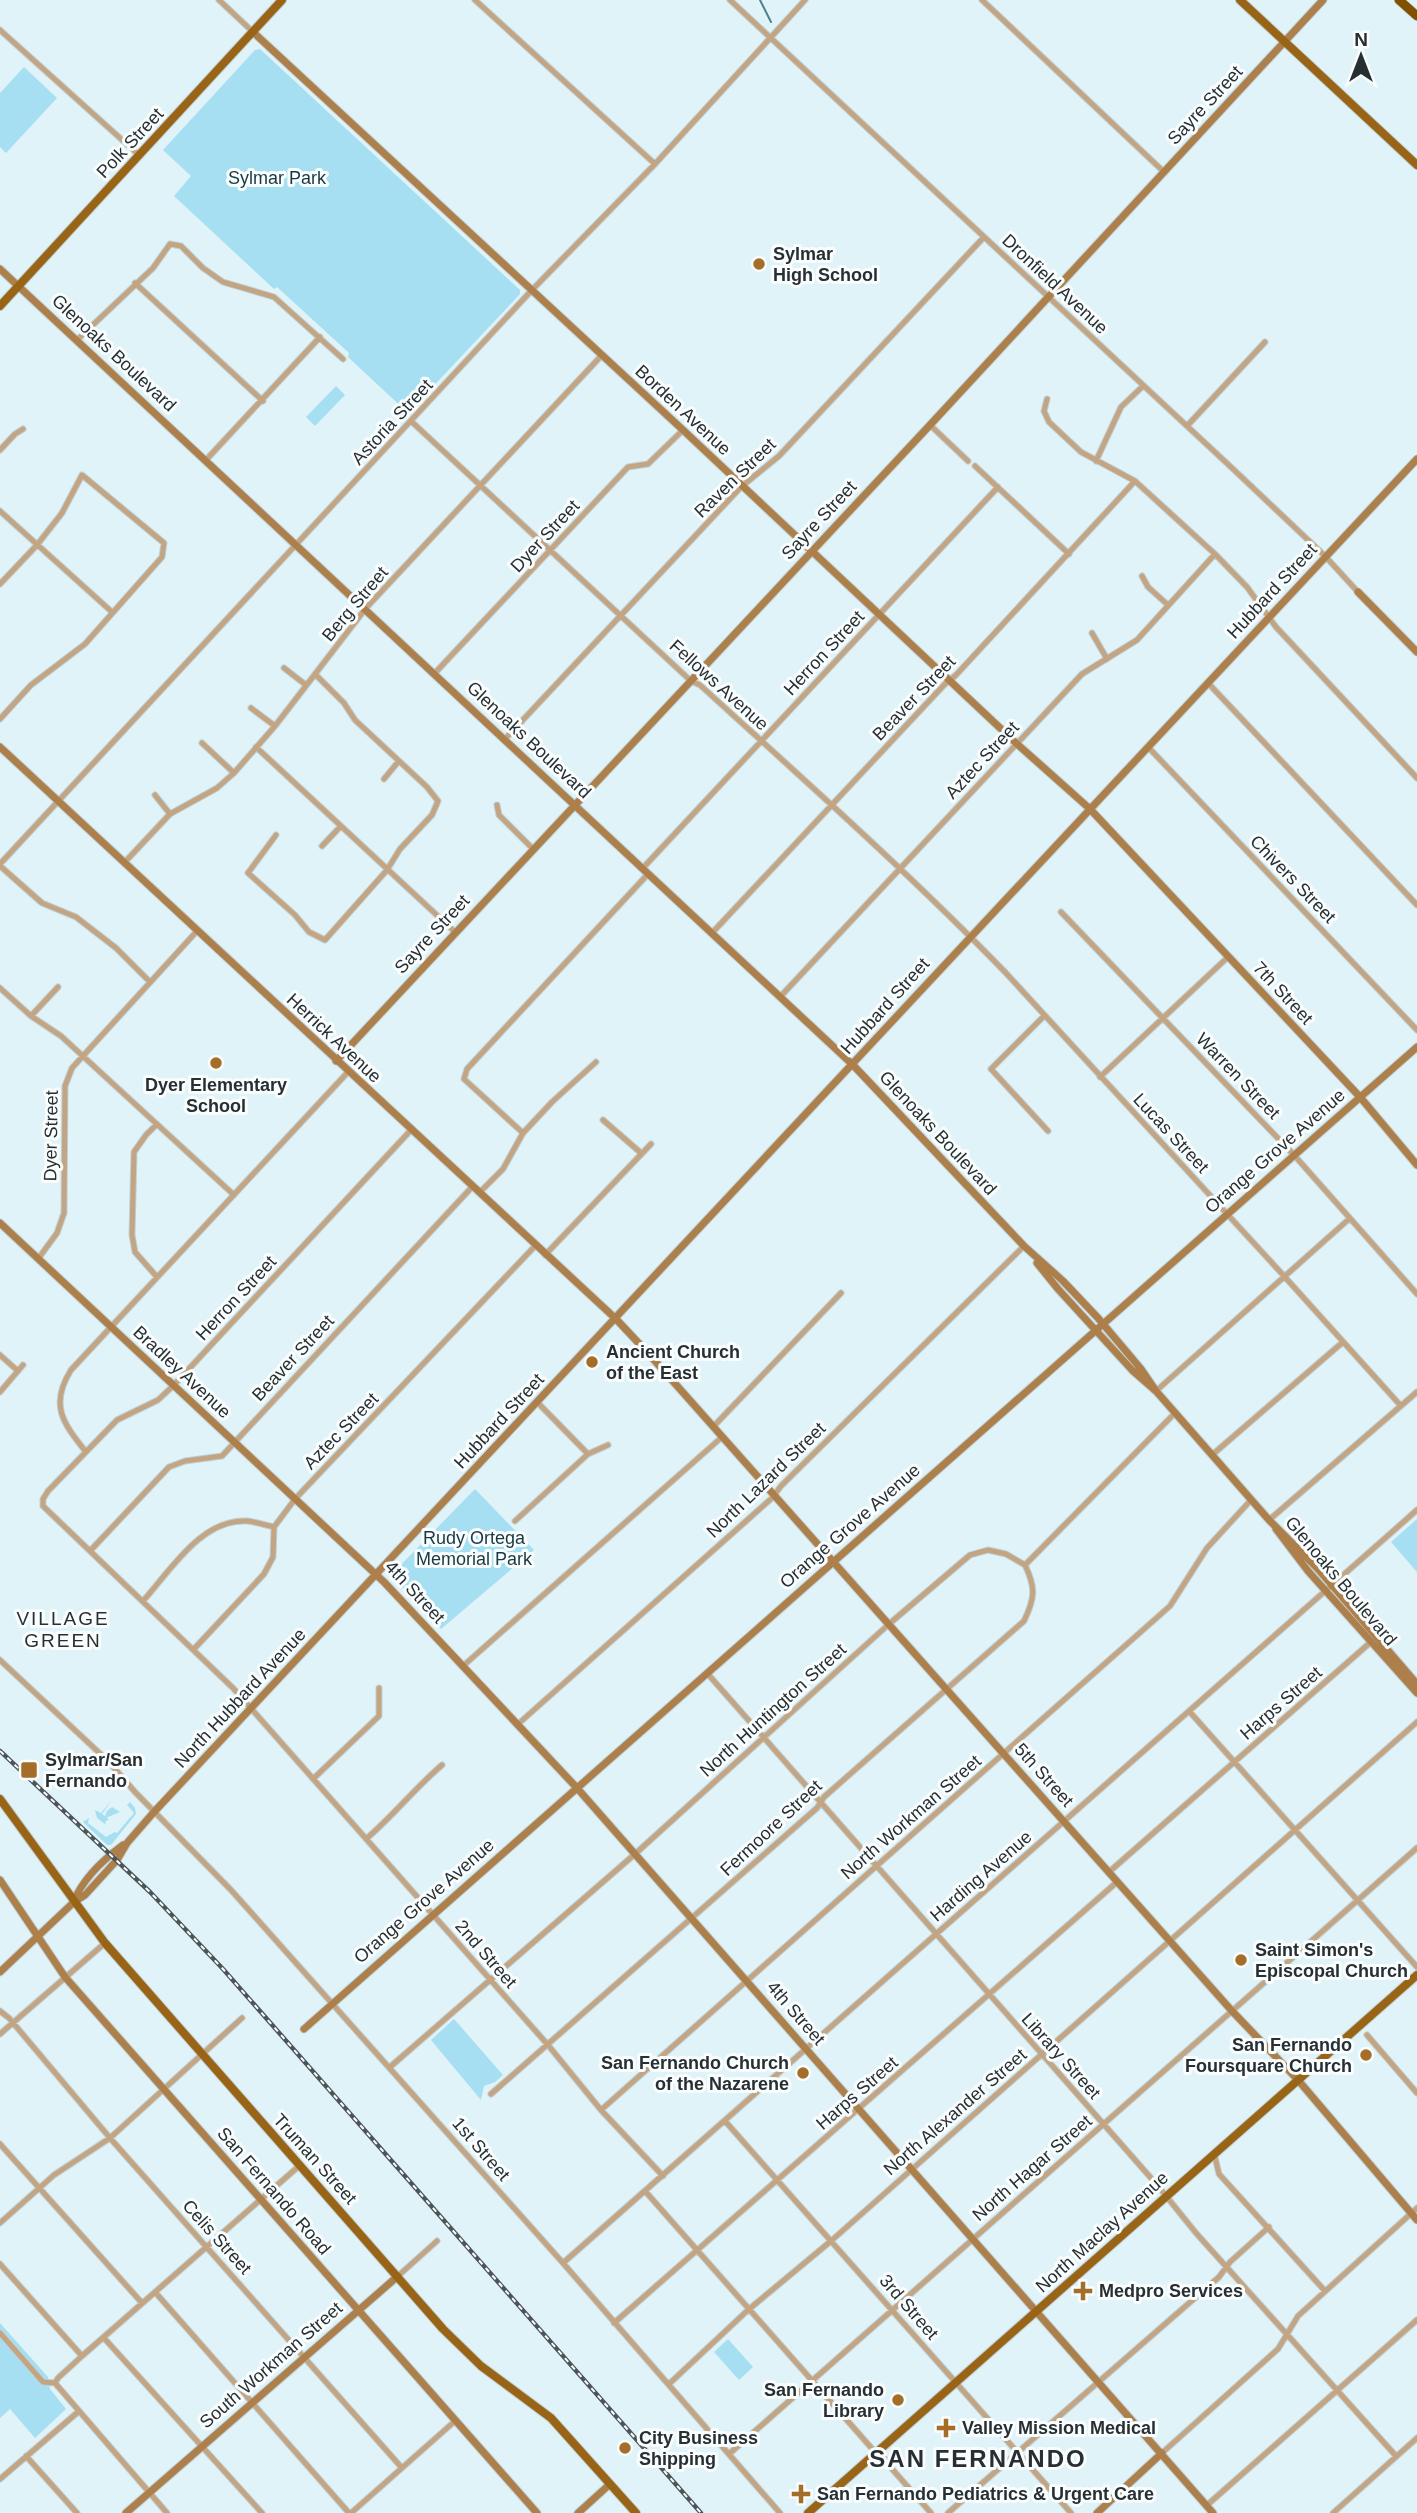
<svg xmlns="http://www.w3.org/2000/svg" width="1417" height="2513" viewBox="0 0 1417 2513" font-family="Helvetica,sans-serif">
<style>
.green{fill:#a5dff1}
.lines{fill:none;stroke-linecap:round;stroke-linejoin:round}
.stream{stroke:#52808e;stroke-width:2}
.street-casing{stroke:#bfd0d5;stroke-width:7}
.secondary-casing{stroke:#bfd0d5;stroke-width:9}
.primary-casing{stroke:#bfd0d5;stroke-width:10}
.highway-casing{stroke:#bfd0d5;stroke-width:10}
.street{stroke:#c3a583;stroke-width:5}
.secondary{stroke:#ac7f4b;stroke-width:7}
.primary{stroke:#9a6417;stroke-width:8}
.highway{stroke:#825100;stroke-width:9}
.rail-casing{stroke:#4c5559;stroke-width:4.5}
.rail{stroke:#f9fdfe;stroke-width:2;stroke-dasharray:5;stroke-linecap:butt}
.poi-dot{fill:#a46e28;stroke:#f9fdfe;stroke-width:2.5}
.labels{text-anchor:middle;dominant-baseline:central;stroke-width:6;stroke-linejoin:round;paint-order:stroke}
.street-label{font-size:18px;fill:#282f32;stroke:#f9fdfe}
.park-label{font-size:18px;fill:#193841;stroke:#f9fdfe}
.poi-label{font-size:18px;font-weight:bold;fill:#282f32;stroke:#f9fdfe;text-anchor:start}
.neighbourhood-label{font-size:19px;letter-spacing:2px;fill:#282f32;stroke:#f9fdfe}
.district-label{font-size:24px;font-weight:bold;letter-spacing:2px;fill:#282f32;stroke:#f9fdfe}
</style>
<rect width="100%" height="100%" fill="#e0f3f9"/>
<path class="green" d="M260 49 520 290V294L408 413 348 357 349 353 277 287 274 289 174 196 191 176 163 150 255 50Z
M24 67 57 98 6 153 0 147V93Z
M336 386 345 395 315 426 306 417Z
M475 1489 534 1550 441 1629 391 1575Z
M1417 1519V1572L1391 1542Z
M112 1800 102 1814 105 1816 107 1811 112 1807 120 1812 106 1818 109 1819 105 1822 106 1825 97 1818 95 1810 101 1813Z
M130 1802 135 1808 136 1814 111 1845H107L83 1822 89 1818 88 1823 106 1837 115 1832 117 1833 134 1813 127 1805Z
M454 2019 503 2075 495 2082 484 2086 481 2100 431 2040Z
M0 2323 48 2377 50 2389 66 2409 35 2438 10 2409 0 2418Z
M728 2339 753 2367 739 2380 714 2352Z"/>
<g class="lines">
<path class="stream" d="M760 0 771 22"/>
<defs>
<path id="street" d="M219 0 253 32
M475 0 655 164
M730 0 1232 468 1325 556 1358 592
M982 0 1164 172
M0 30 140 156
M135 283 263 401
M77 340 153 268 170 244 181 246 203 268 223 282 274 297 343 359
M1047 399 1044 411 1049 422 1081 452 1135 481 1215 554 1247 587 1276 627 1417 778
M412 422 691 681 700 685C803 779 908 872 1005 972L1284 1276 1401 1406
M930 425 968 461
M1187 426 1265 342
M0 450 15 434 23 429
M206 460 320 337
M1096 461 1121 407 1142 387
M975 466 1069 554
M0 511 112 612
M1142 576 1148 587 1168 605
M0 584 37 545 62 513 82 475 164 543 162 557 85 644 31 685 0 719
M1092 633 1107 659
M284 668 306 685
M434 674 628 467 648 464 683 430
M1208 683 1417 905
M251 708 275 726
M505 739 741 487 779 456 984 237
M202 743 234 773
M256 747 455 932
M1149 748 1417 1030
M384 779 398 762
M155 795 170 814
M497 805 499 815 533 849
M276 835 248 873 295 915 309 932 325 940 387 870 400 849 432 815 438 801 427 787 355 720 344 703 315 674
M322 846 341 826
M124 863 170 814 217 788 234 773 275 726 366 608 602 355
M0 864 531 291 655 164 805 0
M0 866 42 903 76 917 116 948 150 982
M642 869 998 487
M1061 912 1294 1155 1417 1294
M712 933 944 685 956 675 1135 481
M0 988 31 1016 61 1036 234 1195
M780 997 1082 674 1137 640 1215 554
M31 1016 58 987
M1044 1016 991 1069 1048 1131
M1100 1077 1228 957
M603 1120 641 1153
M411 1130 173 1386 158 1400 117 1420 48 1491 43 1499V1506L233 1688 548 2045 601 2110 663 2176
M523 1133 464 1079 467 1069 648 874
M479 1193 503 1169 523 1133 552 1102 596 1062
M545 1255 651 1144
M38 1259 57 1233 64 1213 65 1086 72 1068 197 931
M157 1277 135 1252 132 1235 134 1152 146 1135 157 1124
M0 1355 18 1371
M1156 1391 1349 1219
M0 1392 23 1365
M538 1403 588 1454
M713 1427 841 1293
M86 1452C63 1423 49 1405 71 1370L348 1072
M1212 1455 1343 1342
M1269 1520 1417 1392
M515 1521 588 1454 608 1445
M90 1551 169 1467 185 1461 222 1456 472 1187
M143 1601C170 1571 202 1518 247 1521 256 1522 265 1525 274 1527
M194 1649 264 1574 273 1557 274 1527 295 1499 535 1246
M0 1660 109 1762 135 1792 231 1890 563 2263 780 2513
M463 1666 722 1437
M707 1673 1158 2186 1196 2233 1396 2456
M1189 1711 1417 1967
M517 1725 772 1498 781 1486 1024 1246
M313 1779 379 1716V1688
M366 1839C393 1816 415 1788 442 1765
M1109 1872 1372 1641
M0 2011 9 2018 110 2138 402 2468
M0 2034 105 1943
M1367 2035 1417 2093
M390 2067 635 1854 889 1624 970 1555 988 1550 1006 1554 1025 1565 1175 1413
M491 2094 817 1808 824 1797 1024 1621C1035 1598 1036 1588 1025 1565
M601 2110 1170 1606 1207 1548 1251 1500
M725 2121 1071 2513
M0 2144 142 2303
M1214 2153 1219 2174 1325 2291
M645 2191 875 2452
M0 2223 54 2175 110 2138 242 2018
M563 2263 1417 1510
M0 2264 82 2356
M398 2276 437 2241
M155 2292 349 2513
M614 2323 1117 1882
M0 2333 43 2382 55 2383
M104 2338 262 2513
M55 2383 58 2378 82 2356 299 2166
M55 2383 167 2513
M669 2384 748 2310 831 2241 1417 1722
M881 2447 885 2461 931 2513
M1162 2453 1278 2349 1298 2316 1417 2208
M729 2454 1417 1848
M26 2456 77 2513
M0 2479 78 2412
M1206 2506 1417 2320
M351 2513 455 2421
M948 2513 1219 2277 1230 2262 1269 2227
M1333 2513 1417 2438"/>
<path id="secondary" d="M253 32 683 430 1016 743 1090 809 1360 1097 1417 1165
M0 269 853 1065 1024 1246 1063 1281 1098 1318 1141 1369 1156 1391
M1358 592 1417 652
M0 747 616 1319 647 1352 1232 2011 1298 2080 1417 2220
M336 1061 930 425 1323 0
M0 1223 384 1582 577 1788 1213 2513
M1037 1263 1058 1289 1132 1370 1156 1391 1269 1520 1318 1569 1417 1684
M1276 1529 1308 1571 1417 1693
M0 1880 65 1977 537 2513
M74 1901C83 1879 104 1859 123 1845
M0 1972 74 1902 85 1895 117 1860 127 1843 154 1812 1417 459
M304 2029 1417 1047
M126 2513 398 2276
M578 2513 610 2484
M1097 2513 1162 2453"/>
<path id="primary" d="M1240 0 1417 165
M0 306 282 0
M0 1799 105 1943 443 2329 481 2366 551 2418 636 2513
M808 2513 1417 1975"/>
<path id="highway" d="M1399 0 1417 16"/>
</defs>
<use href="#street" class="street-casing"/>
<use href="#secondary" class="secondary-casing"/>
<use href="#primary" class="primary-casing"/>
<use href="#highway" class="highway-casing"/>
<use href="#street" class="street"/>
<use href="#secondary" class="secondary"/>
<use href="#primary" class="primary"/>
<use href="#highway" class="highway"/>
<defs>
<path id="rail" d="M0 1751 150 1892 223 1969 701 2513"/>
</defs>
<use href="#rail" class="rail-casing"/>
<use href="#rail" class="rail"/>
</g>
<g class="poi-dot">
<circle cx="759" cy="264" r="7"/>
<circle cx="216" cy="1063" r="7"/>
<circle cx="592" cy="1362" r="7"/>
<rect x="20" y="1761" width="18" height="18" rx="3.5"/>
<circle cx="1241" cy="1960" r="7"/>
<circle cx="1366" cy="2055" r="7"/>
<circle cx="803" cy="2073" r="7"/>
<path d="M1079.5 2280.5h7v7h7v7h-7v7h-7v-7h-7v-7h7z"/>
<circle cx="898" cy="2400" r="7"/>
<path d="M942.5 2417.5h7v7h7v7h-7v7h-7v-7h-7v-7h7z"/>
<circle cx="625" cy="2448" r="7"/>
<path d="M797.5 2483.5h7v7h7v7h-7v7h-7v-7h-7v-7h7z"/>
</g>
<g class="labels">
<g class="street-label">
<text transform="translate(1205 105) rotate(-47)">Sayre Street</text>
<text transform="translate(130 143) rotate(-47)">Polk Street</text>
<text transform="translate(1055 284) rotate(43)">Dronfield Avenue</text>
<text transform="translate(114 353) rotate(43)">Glenoaks Boulevard</text>
<text transform="translate(683 410) rotate(43)">Borden Avenue</text>
<text transform="translate(392 422) rotate(-47)">Astoria Street</text>
<text transform="translate(735 478) rotate(-44)">Raven Street</text>
<text transform="translate(819 520) rotate(-47)">Sayre Street</text>
<text transform="translate(545 536) rotate(-47)">Dyer Street</text>
<text transform="translate(1272 591) rotate(-47)">Hubbard Street</text>
<text transform="translate(355 604) rotate(-50)">Berg Street</text>
<text transform="translate(824 653) rotate(-47)">Herron Street</text>
<text transform="translate(719 685) rotate(42)">Fellows Avenue</text>
<text transform="translate(914 698) rotate(-46)">Beaver Street</text>
<text transform="translate(529 740) rotate(43)">Glenoaks Boulevard</text>
<text transform="translate(982 760) rotate(-47)">Aztec Street</text>
<text transform="translate(1293 879) rotate(46)">Chivers Street</text>
<text transform="translate(432 934) rotate(-47)">Sayre Street</text>
<text transform="translate(1283 993) rotate(47)">7th Street</text>
<text transform="translate(885 1006) rotate(-48)">Hubbard Street</text>
<text transform="translate(334 1038) rotate(43)">Herrick Avenue</text>
<text transform="translate(1238 1076) rotate(46)">Warren Street</text>
<text transform="translate(938 1133) rotate(47)">Glenoaks Boulevard</text>
<text transform="translate(1171 1133) rotate(47)">Lucas Street</text>
<text transform="translate(51 1136) rotate(-89)">Dyer Street</text>
<text transform="translate(1275 1151) rotate(-41)">Orange Grove Avenue</text>
<text transform="translate(236 1298) rotate(-47)">Herron Street</text>
<text transform="translate(293 1358) rotate(-47)">Beaver Street</text>
<text transform="translate(182 1372) rotate(43)">Bradley Avenue</text>
<text transform="translate(499 1421) rotate(-47)">Hubbard Street</text>
<text transform="translate(341 1431) rotate(-46)">Aztec Street</text>
<text transform="translate(766 1480) rotate(-44)">North Lazard Street</text>
<text transform="translate(850 1526) rotate(-41)">Orange Grove Avenue</text>
<text transform="translate(1341 1581) rotate(50)">Glenoaks Boulevard</text>
<text transform="translate(415 1592) rotate(47)">4th Street</text>
<text transform="translate(240 1698) rotate(-47)">North Hubbard Avenue</text>
<text transform="translate(1281 1703) rotate(-41)">Harps Street</text>
<text transform="translate(773 1710) rotate(-42)">North Huntington Street</text>
<text transform="translate(1044 1775) rotate(48)">5th Street</text>
<text transform="translate(911 1817) rotate(-41)">North Workman Street</text>
<text transform="translate(771 1828) rotate(-43)">Fermoore Street</text>
<text transform="translate(981 1876) rotate(-41)">Harding Avenue</text>
<text transform="translate(424 1901) rotate(-41)">Orange Grove Avenue</text>
<text transform="translate(486 1954) rotate(49)">2nd Street</text>
<text transform="translate(796 2013) rotate(49)">4th Street</text>
<text transform="translate(1061 2056) rotate(48)">Library Street</text>
<text transform="translate(857 2093) rotate(-41)">Harps Street</text>
<text transform="translate(955 2112) rotate(-41)">North Alexander Street</text>
<text transform="translate(481 2149) rotate(49)">1st Street</text>
<text transform="translate(315 2159) rotate(48)">Truman Street</text>
<text transform="translate(1032 2168) rotate(-41)">North Hagar Street</text>
<text transform="translate(274 2191) rotate(49)">San Fernando Road</text>
<text transform="translate(1102 2232) rotate(-42)">North Maclay Avenue</text>
<text transform="translate(217 2237) rotate(48)">Celis Street</text>
<text transform="translate(909 2307) rotate(49)">3rd Street</text>
<text transform="translate(271 2365) rotate(-41)">South Workman Street</text>
</g>
<g class="park-label">
<text x="277" y="178">Sylmar Park</text>
<text x="474" y="1538">Rudy Ortega<tspan x="474" dy="21">Memorial Park</tspan></text>
</g>
<g class="poi-label">
<text x="773" y="254">Sylmar<tspan x="773" dy="21">High School</tspan></text>
<text x="216" y="1085" text-anchor="middle">Dyer Elementary<tspan x="216" dy="21">School</tspan></text>
<text x="606" y="1352">Ancient Church<tspan x="606" dy="21">of the East</tspan></text>
<text x="45" y="1760">Sylmar/San<tspan x="45" dy="21">Fernando</tspan></text>
<text x="1255" y="1950">Saint Simon's<tspan x="1255" dy="21">Episcopal Church</tspan></text>
<text x="1352" y="2045" text-anchor="end">San Fernando<tspan x="1352" dy="21">Foursquare Church</tspan></text>
<text x="789" y="2063" text-anchor="end">San Fernando Church<tspan x="789" dy="21">of the Nazarene</tspan></text>
<text x="1099" y="2291">Medpro Services</text>
<text x="884" y="2390" text-anchor="end">San Fernando<tspan x="884" dy="21">Library</tspan></text>
<text x="962" y="2428">Valley Mission Medical</text>
<text x="639" y="2438">City Business<tspan x="639" dy="21">Shipping</tspan></text>
<text x="817" y="2494">San Fernando Pediatrics &amp; Urgent Care</text>
</g>
<g class="neighbourhood-label">
<text x="63" y="1618">VILLAGE<tspan x="63" dy="22">GREEN</tspan></text>
</g>
<g class="district-label">
<text x="978" y="2458">SAN FERNANDO</text>
</g>
</g>
<g transform="translate(1361 56)" stroke="#f9fdfe" stroke-width="5" paint-order="stroke">
<path d="M0-5L12 26L0 18L-12 26Z" fill="#282f32"/>
<text y="-10" font-size="19" font-weight="bold" text-anchor="middle" fill="#282f32">N</text>
</g>
</svg>
